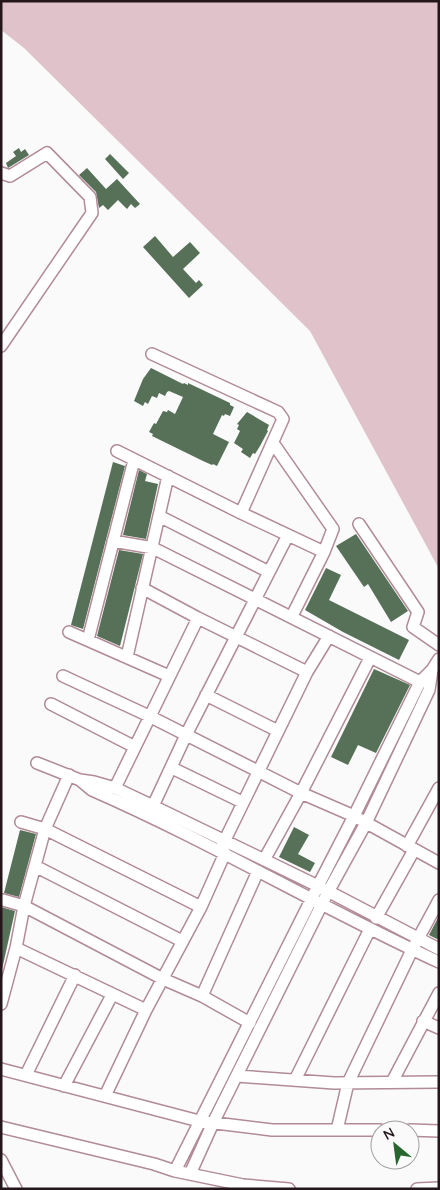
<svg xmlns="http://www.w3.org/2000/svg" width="440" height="1190" viewBox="0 0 440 1190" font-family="Quicksand,sans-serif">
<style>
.green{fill:#e0c2ca}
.building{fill:#577058}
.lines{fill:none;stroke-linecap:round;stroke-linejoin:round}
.minor-casing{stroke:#b18b96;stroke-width:14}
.minor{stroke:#fff;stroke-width:11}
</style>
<rect width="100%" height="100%" fill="#fafafa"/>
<path class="green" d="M1 1H439V569L310 331 24 48 1 30Z"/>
<path class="building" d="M19 148 21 152 25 149 29 155 8 168 6 163 16 156 13 152Z
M110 154 129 173 123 179 105 159Z
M87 168 106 189 117 179 140 204 135 208 131 204 127 209 118 200 108 210 103 205 99 208 96 192 79 175Z
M155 236 173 257 190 242 200 253 183 269 196 283 199 280 203 285 189 298 143 247Z
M151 368 183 384 184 383 188 385V383L230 403V405L234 407 230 416 225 414 224 416 222 415 213 434 229 442 217 466 213 464 212 465 203 461 152 436 153 434 149 432 154 423 156 424 163 411 167 412 168 410 175 414 183 397 169 391 167 392 165 396 159 393 157 398 152 396 148 404 145 402 143 406 134 401 143 379Z
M247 412 269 425 267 430 268 431 260 446 255 454 253 453 250 458 241 452 243 449 234 443 240 431 237 429 239 425 237 424Z
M113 462 125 466 83 629 71 625Z
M139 470 147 474 145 481 158 484 146 539 123 535Z
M356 534 408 611 391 622 368 584 364 587 336 546Z
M119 550 143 554 120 646 97 636Z
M326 568 341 575 329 600 409 640 399 660 343 632 305 610Z
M374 669 410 685 376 753 358 745 348 765 331 757Z
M294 827 309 835 298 854 315 863 310 872 279 857Z
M20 830 36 834 19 897 4 893Z
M1 907 15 911 1 974Z
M439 916V940L429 935Z"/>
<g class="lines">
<defs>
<path id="minor" d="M1 173 10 176 47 153 90 197 92 213 1 346
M152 354 278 412 283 419 241 513
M273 443 333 529 324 552 292 616
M117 451 241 513 324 552
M159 516 269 572
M359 524 418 612 413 627 439 645
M113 541 153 548 420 682
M142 588 198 618 307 672
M69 632 169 676
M88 640 134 460
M127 657 168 476
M63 676 149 716 301 793 354 816 439 863
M206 695 278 731
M51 704 135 747
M37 763 80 780 92 790C211 842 321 908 439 962
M172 768 242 802
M80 780 94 782 115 788 153 806 318 886 439 949
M115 788 198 618
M153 806 186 735 288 535
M21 822 45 829 201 907
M222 846 307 672 329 636
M407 846 439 788
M264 860 301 793 370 658
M35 866 182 941
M3 900 24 906 163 979 202 996 250 1023
M376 918 414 850
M16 948 146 1010
M202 996 258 871
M1 1004 16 948 24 906 45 829 69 775
M423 1021 439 1028
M1 1069 199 1121 272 1130H380
M26 1075 75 975
M237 1076 334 1083 439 1082
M295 1080 370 929
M392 1082 439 993
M64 1086 112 995
M105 1096 146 1010 201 907 225 853
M1 1127 154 1164 175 1171 243 1185 289 1189
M337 1130 348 1083 412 950 439 900
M410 1130 439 1131
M1 1160 16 1189
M175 1171 318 886 354 816 420 682 432 670 439 659
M190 1174 213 1123 328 892 366 823 429 690 432 670
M417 1189 439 1188"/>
</defs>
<use href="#minor" class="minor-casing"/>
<use href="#minor" class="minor"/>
</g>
<rect width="440" height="1190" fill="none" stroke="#24161a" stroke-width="5"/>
<g transform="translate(395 1145) rotate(331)"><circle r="24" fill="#fafafa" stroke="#a49fa0"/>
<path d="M0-4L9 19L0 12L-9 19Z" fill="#28662f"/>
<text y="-8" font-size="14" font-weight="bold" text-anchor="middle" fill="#24161a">N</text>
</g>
</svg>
